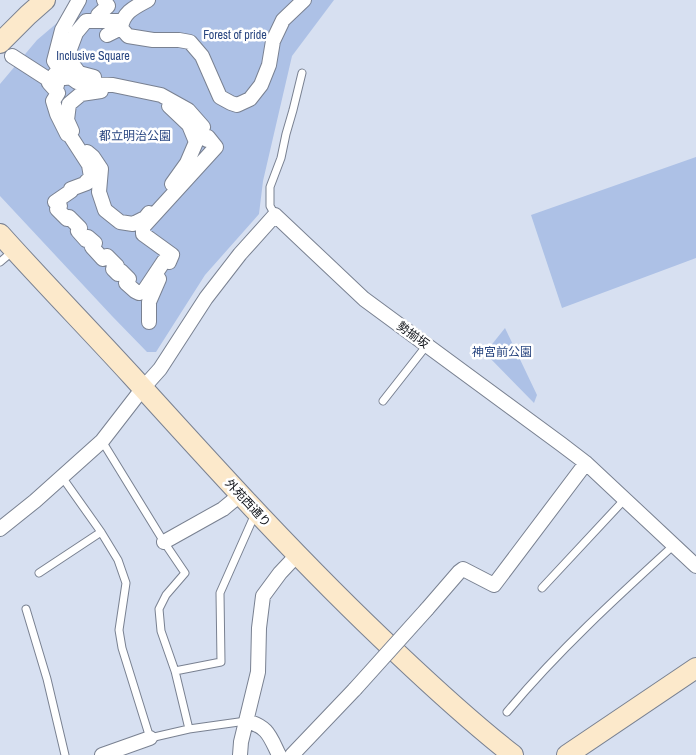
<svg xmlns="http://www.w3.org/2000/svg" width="696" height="755" viewBox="0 0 696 755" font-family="'Archivo Narrow','Noto Sans JP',sans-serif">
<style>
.green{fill:#adc1e6}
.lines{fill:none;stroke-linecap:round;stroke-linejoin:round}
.lane-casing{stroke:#798191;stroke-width:9}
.street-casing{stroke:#798191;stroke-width:16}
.secondary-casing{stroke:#798191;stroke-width:22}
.lane{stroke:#fff;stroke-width:7}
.street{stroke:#fff;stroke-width:14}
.secondary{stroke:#fce9cb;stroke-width:20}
.street-bridge-casing{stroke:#798191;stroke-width:16;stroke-linecap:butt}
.street-bridge{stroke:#fff;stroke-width:14}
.labels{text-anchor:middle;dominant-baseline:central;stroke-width:5;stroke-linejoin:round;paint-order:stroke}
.park-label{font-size:12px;fill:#2a4781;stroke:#fff}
.street-label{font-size:12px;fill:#0d1016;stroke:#fff}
</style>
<rect width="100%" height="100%" fill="#d7e0f1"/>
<path class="green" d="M84 0H334L292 56 263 181 259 214 205 275 156 352H147L112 316 0 196V84L37 40Z
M696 157V258L562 308 531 215Z
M505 328 537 395 534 403 485 353Z"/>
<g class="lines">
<defs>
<path id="lane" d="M275 215 270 206V187L281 158 286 134 293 110 302 73
M0 262 13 251
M383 401 427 345
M102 441 164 542 185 573 166 595 159 609 161 631 175 671 189 729
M62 477 101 532 118 560 126 583 119 630 122 648 150 738 189 729 246 721
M39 573 101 532
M542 588 625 499
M26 609 47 679 65 755
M175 671 221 662 220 593 255 514
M507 712C558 651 616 598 674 545"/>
<path id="street" d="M148 0C135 7 123 12 121 28L128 36 153 40H179L190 42 202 56 220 97 231 103 237 105 250 99 261 85 269 65 273 41 283 20 304 0
M102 21 98 15 108 6 104 0
M107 35 121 28
M12 56 57 85
M63 72 77 82 89 84 113 85 161 95 188 110 203 127 199 134 207 140 208 137 216 147 143 227V234L172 255 169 262 164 261 144 291 139 293 135 291 126 283 129 279 121 271 118 274 113 269 117 266 107 256 103 259 92 247 95 243 88 237 86 240 78 231 80 228 69 217 67 219 57 209 60 206 55 202 71 191V189L87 183 86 182 91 177 89 165 69 134H67L57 114 53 101 58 93 49 83 55 74Z
M94 77 79 73 67 57 76 33 86 21H122
M65 78 54 61 62 30 79 0
M169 106 189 125 196 142 187 163 172 184
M72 131 67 120 69 104 81 94 101 91
M87 152 93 157 101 169 99 192 105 210 120 222 133 224 145 218 149 213
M149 322V302L159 279
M0 529 35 501 102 441 143 388 160 369 206 298 240 254 275 215 364 299 561 444 586 463 696 566
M164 542 223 509 240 495
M427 609 459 572 463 569 494 585 586 463
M246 721C268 726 270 737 279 755
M102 755 150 738
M240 755 241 742 258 672 259 628 263 596 280 573 297 555
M292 755 355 689"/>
<path id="secondary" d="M0 43 28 15 45 0
M0 234C43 282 88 328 131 375 217 470 303 565 397 653 434 688 472 723 513 755
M567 755 696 668"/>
</defs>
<use href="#lane" class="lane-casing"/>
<use href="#street" class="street-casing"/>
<use href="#secondary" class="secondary-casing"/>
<use href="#lane" class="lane"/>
<use href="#street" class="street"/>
<use href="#secondary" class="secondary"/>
<defs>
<path id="street-bridge" d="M355 689 427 609"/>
</defs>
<use href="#street-bridge" class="street-bridge-casing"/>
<use href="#street-bridge" class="street-bridge"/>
</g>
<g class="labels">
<g class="park-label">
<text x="235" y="35">Forest of pride</text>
<text x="93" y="56">Inclusive Square</text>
<text x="135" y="136">都立明治公園</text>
<text x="502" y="352">神宮前公園</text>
</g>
<g class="street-label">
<text transform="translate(413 335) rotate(36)">勢揃坂</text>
<text transform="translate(248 503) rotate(47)">外苑西通り</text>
</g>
</g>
</svg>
